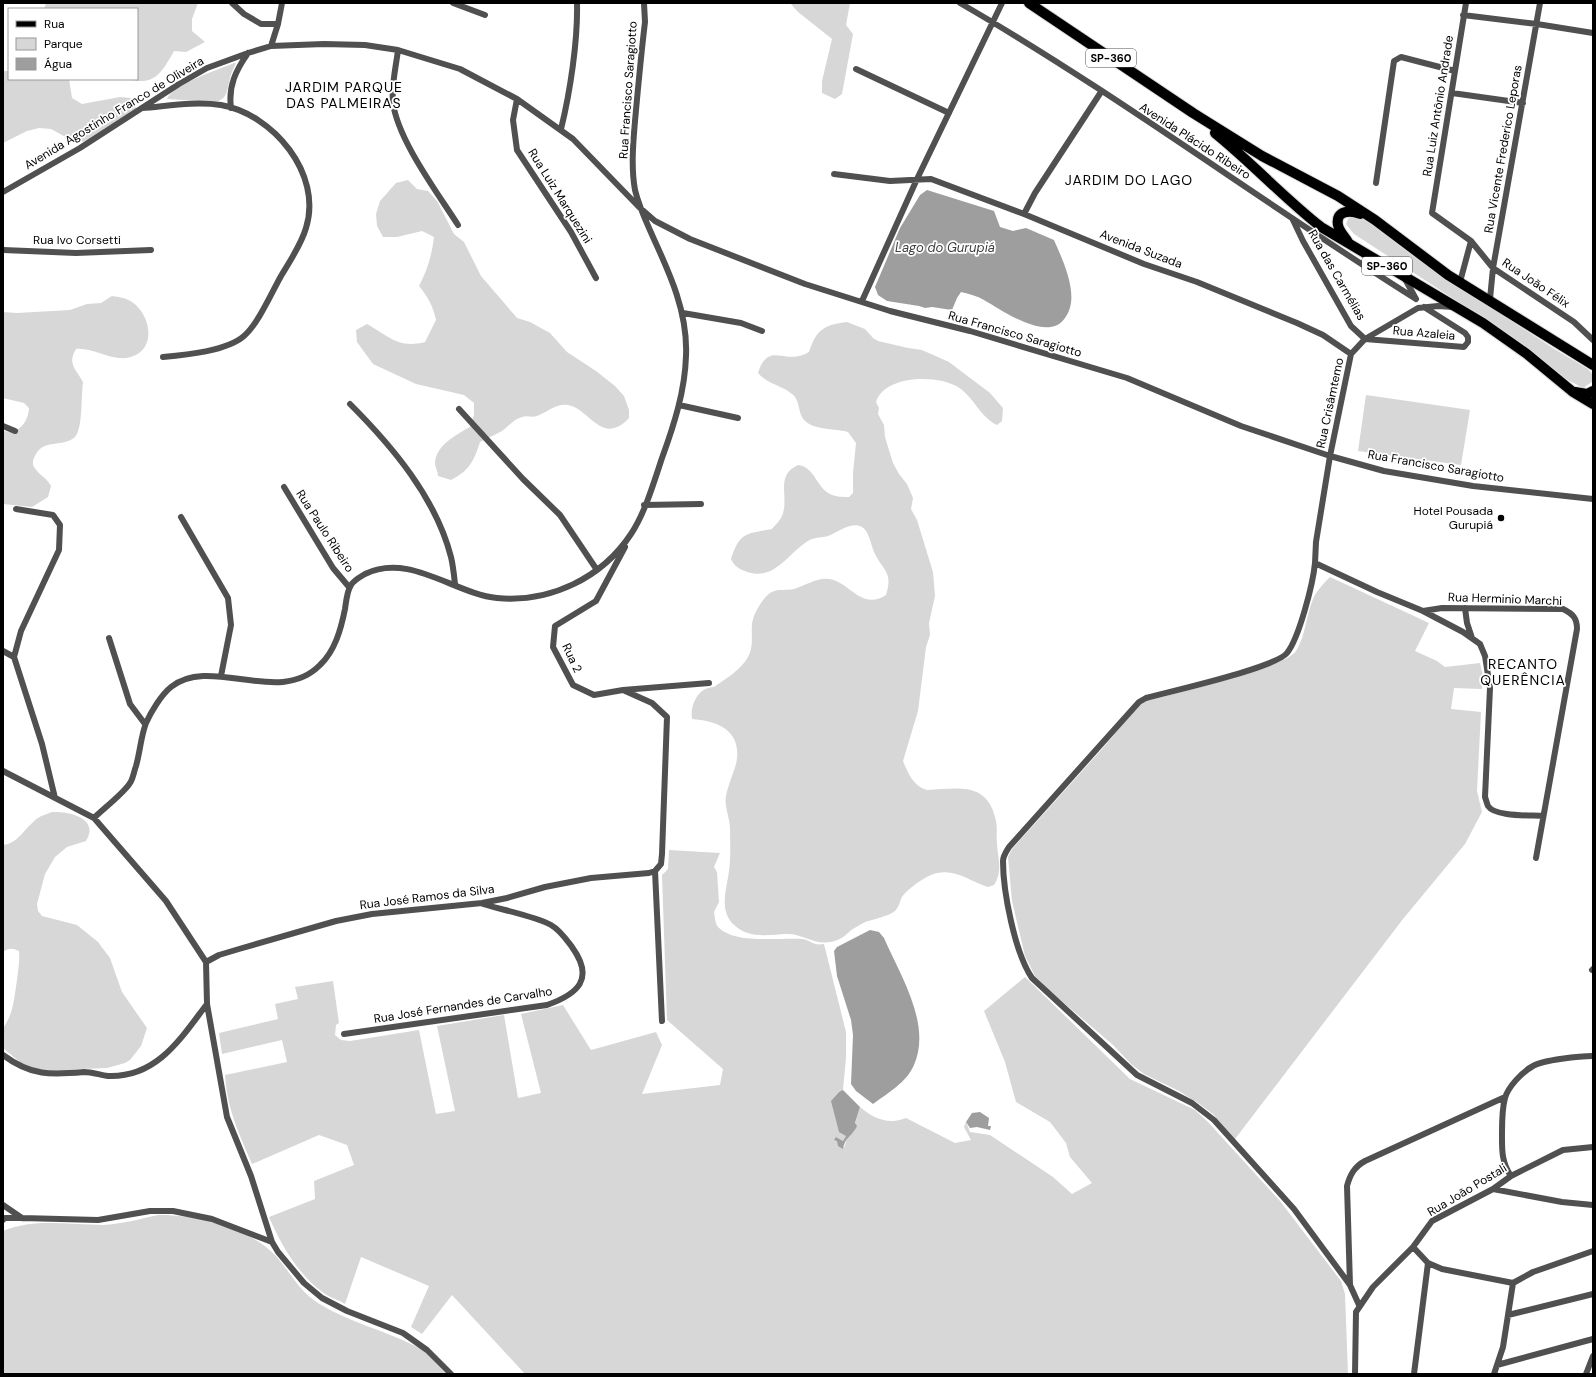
<svg xmlns="http://www.w3.org/2000/svg" width="1596" height="1377" viewBox="0 0 1596 1377" font-family="'DM Sans',sans-serif">
<style>
.green{fill:#d7d7d7}
.water{fill:#9e9e9e}
.lines{fill:none;stroke-linecap:round;stroke-linejoin:round}
.primary-casing{stroke:#dbdbdb;stroke-width:12}
.street{stroke:#505050;stroke-width:6}
.primary{stroke:#000;stroke-width:10}
.poi-dot{fill:#000;stroke:#fff;stroke-width:1.5}
.labels{text-anchor:middle;dominant-baseline:central;stroke-width:3.5;stroke-linejoin:round;paint-order:stroke}
.shield{fill:#fff;stroke:#4c4c4c;stroke-width:1}
.shield-label{font-size:11px;font-weight:bold;fill:#000}
.street-label{font-size:12px;fill:#000;stroke:#fff}
.poi-label{font-size:12px;fill:#000;stroke:#fff;text-anchor:end}
.water-label{font-size:13px;font-style:italic;fill:#3f3f3f;stroke:#fff}
.quarter-label{font-size:14px;letter-spacing:1px;fill:#000;stroke:#fff}
</style>
<rect width="100%" height="100%" fill="#fff"/>
<path class="green" d="M46 3H198L192 19V31L205 42 186 52 174 51C163 71 154 87 129 79H137V9H44Z
M790 3H850L846 25 853 34 842 94 835 99 822 93V81L832 39 798 12Z
M234 63H236C234 68 231 73 230 78 227 90 228 100 214 102L167 99C172 85 220 69 234 63Z
M3 71H9V79H69L72 98 82 104 120 97 131 98 137 110 118 125 105 128 95 137 82 142 71 140 51 129 39 128 27 131 3 143Z
M408 180 417 189 428 191 437 201 454 234 464 242 481 276 517 318 530 322 550 333 567 352 596 371 615 386 624 396 629 410V418C602 447 589 408 568 405 557 403 547 412 537 416 532 418 527 415 522 417 514 419 509 426 502 431 495 435 487 438 480 442 474 461 469 471 451 480L438 476C438 472 435 467 435 463 436 445 456 435 470 427L474 415V403L464 395 416 384 373 364 357 342 356 330 367 324C389 336 398 349 425 342L436 320C433 306 428 297 419 286 427 271 432 255 434 237L422 231 397 237H383L377 226 376 214 380 201 396 183Z
M1349 217H1359L1368 221 1401 244 1440 275 1556 350 1588 369 1593 375 1592 382 1583 388 1564 378 1520 342 1354 234 1346 224Z
M112 296C119 297 126 298 132 302 151 315 157 349 131 357 113 363 94 347 76 349 67 364 76 369 83 382 81 396 83 428 75 437 63 448 43 438 35 456 33 459 32 464 34 467 39 475 47 478 51 486L48 497 32 507 3 504V431C19 434 28 423 29 408L24 403 3 398V312L17 313 70 310 87 304 101 303Z
M847 322 865 329 873 338 878 341 908 348 922 350 949 362 990 393 1003 408 1002 421 997 425C979 416 974 397 958 387 937 374 884 375 876 402L879 408 878 414 884 425 885 437 893 463 899 474 907 484 913 498 911 509 917 520 933 572 935 596 929 623 930 635 926 647 918 711 903 761C908 773 913 786 927 790 956 789 986 781 995 817 998 826 996 835 997 844 998 859 1003 872 994 885L988 887C971 882 957 869 937 873 927 875 906 889 901 899 899 904 898 910 892 913 881 919 868 919 858 926 846 932 846 939 830 942 814 945 801 933 786 934 767 935 747 939 732 923 719 908 727 888 729 871 731 857 730 843 730 829 730 818 724 806 726 796 728 785 733 775 736 764 743 732 720 721 692 719 690 705 698 687 714 687 725 679 741 670 748 657 754 645 751 636 752 624 753 614 762 599 770 593 778 588 786 591 794 589 804 586 818 577 829 579 850 582 861 611 886 595 893 572 884 572 875 554 871 547 870 532 862 527 852 521 838 532 828 536 821 538 814 537 808 541 787 554 775 581 747 572 739 569 734 566 731 559 740 531 747 534 772 529 775 525 780 521 782 516 790 497 774 476 798 465 815 467 816 487 830 494 836 497 843 497 849 497L853 493V473L856 443 848 432C834 428 810 431 802 417 798 409 799 399 792 394 781 385 767 384 758 373 769 339 785 367 809 352 817 328 825 325 847 322Z
M1366 395 1470 410 1461 465 1358 451Z
M1330 577 1429 623 1415 651 1437 661 1445 667 1480 663 1483 676 1482 689 1454 688 1451 709 1481 712 1477 791 1482 812 1465 844 1403 919 1235 1139 1213 1114 1198 1103 1179 1091 1144 1074 1131 1064 1113 1045 1050 991 1035 976 1025 956 1012 901 1008 857 1012 849 1102 749 1139 705 1146 701C1170 695 1287 667 1296 651 1306 635 1306 615 1313 599 1317 590 1324 583 1330 577Z
M52 812C69 811 100 818 86 841L67 847 55 857 45 874 37 904 38 911 42 916 77 925 98 942 110 958 122 992 147 1028 141 1046 130 1060 125 1063 107 1068 82 1069 56 1074 50 1073 21 1063 3 1048V1028C14 1013 14 998 17 980 18 969 20 962 19 951 12 948 9 948 3 952V845C18 844 26 826 38 818 42 815 48 814 52 812Z
M669 850 720 853 714 867 717 872 719 902 714 912C715 917 715 923 718 927 735 945 780 937 803 939 812 941 813 946 824 944L846 1032V1058L843 1090 839 1091 846 1136 843 1141 836 1137 844 1148 848 1135 854 1132 855 1124 860 1107C874 1119 889 1125 906 1118L955 1143 971 1140 964 1127 966 1122 970 1132 990 1135 1053 1177 1072 1194 1092 1183 1070 1157 1066 1143 1050 1122 1016 1102 1005 1062 984 1011 1025 977 1130 1079 1195 1110 1208 1122 1280 1201 1341 1281 1345 1294 1348 1374H525L452 1295 422 1334 411 1327 429 1286 361 1257 345 1304C339 1300 331 1298 325 1294 299 1276 281 1245 269 1217L315 1199 314 1181 354 1165 347 1145 319 1135 252 1164C239 1133 227 1109 225 1075L287 1062 282 1040 222 1054 219 1033 278 1019 275 1004 298 999 295 987 333 981 339 1023 336 1025 335 1035 341 1040 350 1041 419 1030 436 1114 455 1111 437 1026 504 1015 518 1098 541 1093 521 1014 563 1005 591 1050 656 1032 662 1045 642 1094 720 1085 723 1069 667 1020 662 875 668 869Z
M158 1215C195 1214 250 1228 276 1256 290 1272 299 1291 318 1303 348 1322 384 1330 415 1346L423 1350 446 1374H3V1231C35 1218 69 1225 103 1225 122 1224 140 1219 158 1215Z"/>
<path class="water" d="M927 190 994 211 1000 227 1013 231 1026 228 1054 240C1063 261 1081 297 1065 318 1048 343 1003 311 984 300 977 296 969 294 961 292L957 298 952 310 932 307 925 308 919 306 887 301 878 295 875 287 900 228 920 195Z
M870 930 879 932 884 938C900 975 932 1024 914 1065 907 1082 888 1093 873 1104L856 1091 851 1084 853 1035 851 1020 837 976 834 951 837 947Z
M843 1090 860 1107 855 1123 857 1126C852 1137 846 1135 843 1149L838 1146 837 1141 834 1140 836 1137 843 1141 846 1136 839 1132 831 1101 840 1091Z
M980 1112 989 1118 988 1126H991L990 1130 977 1127 970 1128 966 1122 972 1113Z"/>
<g class="lines">
<defs>
<path id="primary" d="M1029 3 1193 113 1262 156 1338 196 1375 220 1448 275 1593 365
M1215 133C1252 163 1284 198 1321 227L1483 323 1527 354 1573 392 1593 404
M1348 242C1345 237 1339 231 1338 225 1335 210 1351 210 1360 214
M1575 392 1587 394 1593 391"/>
</defs>
<use href="#primary" class="primary-casing"/>
<path class="street" d="M232 3 244 14 261 24H278
M453 3 485 15
M960 3C1117 94 1263 203 1416 299
M1466 3 1432 213 1471 241 1493 268 1574 322 1593 340
M1463 15 1537 24 1593 33
M271 46 278 24 282 3
M398 50C396 67 391 86 393 103 398 140 437 192 458 225
M856 69 949 113
M1452 93 1523 103
M517 99 513 120 517 150 571 232 596 278
M142 108C168 106 194 101 221 105 273 114 323 174 306 228 301 245 290 261 281 276 272 292 258 324 244 336 227 351 186 355 163 357
M231 108C228 86 236 70 248 53
M561 129C570 93 578 40 577 3
M834 174 890 181 931 179 1024 214 1144 264 1197 282 1297 323 1323 335 1351 354
M1376 183 1394 61 1401 57 1455 71
M3 192 80 148 179 84 207 68 248 53 271 46 324 44 365 45 398 50 460 69 517 99 573 139 639 207 655 221 690 239 805 284 890 311 970 331 1127 378 1241 426 1330 456 1384 471 1473 486 1593 499
M1024 214 1035 193 1101 92
M1293 220 1303 241 1351 326 1365 339
M3 250 76 253 151 250
M1405 279 1416 299
M1460 282 1471 241
M1490 299 1493 268 1540 3
M862 301 917 179 1002 3
M1453 307 1438 306 1418 308 1365 339 1351 354 1330 456 1316 542 1315 563 1377 592 1423 611 1463 632 1480 644 1485 656 1490 688 1485 797C1486 800 1487 804 1488 806 1495 817 1531 815 1543 816
M683 313 741 323 762 331
M1365 339 1464 347 1468 342V337L1465 333 1424 307
M350 404C392 446 436 498 451 557 453 565 454 575 455 584
M679 405 738 418
M459 409 523 479 560 515 597 570
M3 426 15 431
M284 487 333 568 349 587
M644 505 701 504
M181 517 228 598 231 625 221 676
M625 547 596 601 555 626 553 647 573 685 594 695 623 690 709 683
M1315 563C1313 584 1299 638 1287 653 1275 668 1171 691 1146 698L1139 702 1009 847C1006 852 1003 856 1003 861 1003 892 1015 953 1032 978L1137 1075 1192 1103 1214 1120 1294 1209 1350 1285
M1465 608 1467 623 1472 638
M1423 611 1442 608 1563 609C1573 614 1577 618 1577 629L1536 858
M109 638 130 704 145 724
M3 651 14 657 42 744 55 798
M14 657 21 631 59 550 60 525 53 515 16 509
M623 690 652 703 667 717 662 854 661 864 655 871 662 1021
M3 771 94 818 166 901 206 962 207 1004 227 1117 251 1176 272 1242 278 1252 304 1283 322 1298 347 1311 403 1333 427 1350 451 1374
M94 818C103 809 124 793 130 783 133 779 134 771 136 766 140 752 141 736 146 723 151 712 161 695 171 687 211 655 279 707 320 665 335 651 341 629 345 609 346 602 347 591 351 585 354 580 360 577 365 574 409 552 455 594 497 598 550 603 602 578 631 534 645 513 654 482 662 458 674 425 685 391 686 356 688 313 670 274 653 237 646 221 639 207 635 190 631 168 633 144 635 121 638 88 641 55 645 22L644 3
M206 962 219 955 239 949 336 921 372 914 482 903 507 898 545 887 591 878 649 873 655 871
M1592 970 1593 969
M344 1034 547 1005C578 994 595 979 572 947 566 939 560 930 551 925 535 916 502 910 483 904
M3 1055C31 1076 51 1075 84 1072 92 1072 100 1075 108 1076 157 1078 181 1038 207 1004
M1511 1176C1501 1162 1502 1148 1502 1132 1502 1121 1502 1109 1505 1098 1508 1087 1522 1072 1533 1066 1543 1060 1580 1056 1593 1056
M1493 1189 1562 1202 1593 1205
M3 1205 22 1218
M3 1220 5 1218H22L98 1220 150 1211H173L212 1219 272 1242
M1413 1247 1428 1263 1442 1269 1513 1283 1533 1272 1593 1251
M1359 1305 1350 1285 1347 1186C1350 1175 1354 1167 1365 1161L1505 1097
M1508 1315 1593 1294
M1497 1365 1593 1339
M1355 1374 1356 1312 1373 1287 1413 1247 1432 1221 1493 1189 1511 1176 1563 1150 1593 1147
M1414 1374 1428 1263
M1494 1374 1503 1347 1513 1283
M1586 1374 1593 1356"/>
<use href="#primary" class="primary"/>
</g>
<circle class="poi-dot" cx="1501" cy="518" r="4"/>
<g class="labels">
<g class="shield">
<rect x="1086" y="49" width="50" height="18" rx="3"/>
<rect x="1362" y="257" width="50" height="18" rx="3"/>
</g>
<g class="shield-label">
<text x="1111" y="58">SP-360</text>
<text x="1387" y="266">SP-360</text>
</g>
<g class="street-label">
<text transform="translate(628 90) rotate(-86)">Rua Francisco Saragiotto</text>
<text transform="translate(1438 106) rotate(-81)">Rua Luiz Antônio Andrade</text>
<text transform="translate(114 113) rotate(-31)">Avenida Agostinho Franco de Oliveira</text>
<text transform="translate(1195 141) rotate(33)">Avenida Plácido Ribeiro</text>
<text transform="translate(1503 149) rotate(-80)">Rua Vicente Frederico Leporas</text>
<text transform="translate(560 196) rotate(58)">Rua Luiz Marquezini</text>
<text x="77" y="240">Rua Ivo Corsetti</text>
<text transform="translate(1141 249) rotate(21)">Avenida Suzada</text>
<text transform="translate(1337 275) rotate(60)">Rua das Carmélias</text>
<text transform="translate(1536 283) rotate(34)">Rua João Félix</text>
<text transform="translate(1424 333) rotate(5)">Rua Azaleia</text>
<text transform="translate(1015 334) rotate(16)">Rua Francisco Saragiotto</text>
<text transform="translate(1330 403) rotate(-78)">Rua Crisâmtemo</text>
<text transform="translate(1436 466) rotate(10)">Rua Francisco Saragiotto</text>
<text transform="translate(325 531) rotate(57)">Rua Paulo Ribeiro</text>
<text transform="translate(1505 599) rotate(2)">Rua Herminio Marchi</text>
<text transform="translate(572 658) rotate(65)">Rua 2</text>
<text transform="translate(427 897) rotate(-7)">Rua José Ramos da Silva</text>
<text transform="translate(463 1005) rotate(-9)">Rua José Fernandes de Carvalho</text>
<text transform="translate(1467 1190) rotate(-31)">Rua João Postali</text>
</g>
<g class="poi-label">
<text x="1493" y="511">Hotel Pousada<tspan x="1493" dy="14">Gurupiá</tspan></text>
</g>
<g class="water-label">
<text x="945" y="247">Lago do Gurupiá</text>
</g>
<g class="quarter-label">
<text x="344" y="87">JARDIM PARQUE<tspan x="344" dy="16">DAS PALMEIRAS</tspan></text>
<text x="1129" y="180">JARDIM DO LAGO</text>
<text x="1523" y="664">RECANTO<tspan x="1523" dy="16">QUERÊNCIA</tspan></text>
</g>
</g>
<rect width="1596" height="1377" fill="none" stroke="#000000" stroke-width="8"/>
<rect x="8" y="8" width="130" height="72" fill="#ffffff" stroke="#999999"/>
<rect x="16" y="21" width="20" height="6" fill="#000000" stroke="#999999"/>
<text x="44" y="28" font-size="12" fill="#000000">Rua</text>
<rect x="16" y="38" width="20" height="12" fill="#d7d7d7" stroke="#999999"/>
<text x="44" y="48" font-size="12" fill="#000000">Parque</text>
<rect x="16" y="58" width="20" height="12" fill="#9e9e9e" stroke="#999999"/>
<text x="44" y="68" font-size="12" fill="#000000">Água</text>
</svg>
